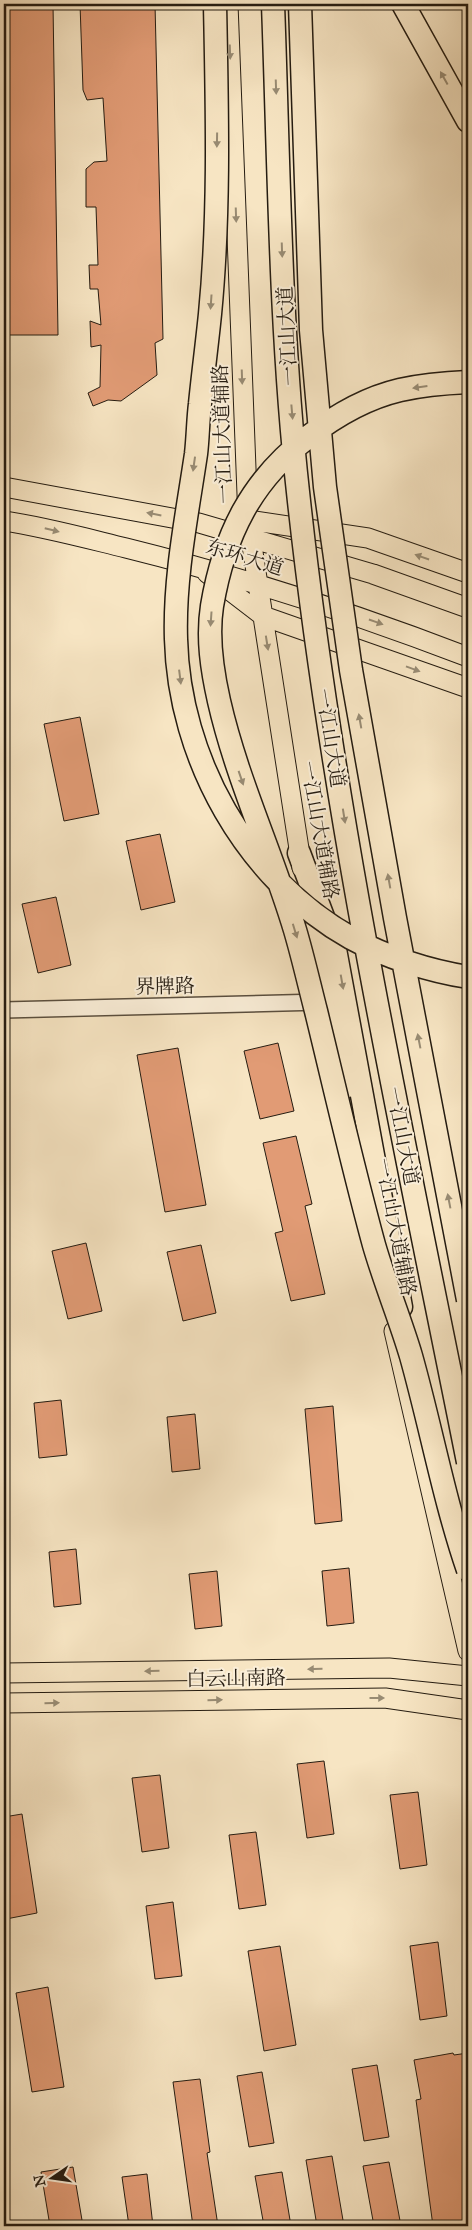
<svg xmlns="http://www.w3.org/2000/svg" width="472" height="2230" viewBox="0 0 472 2230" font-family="'IM FELL Great Primer','Noto Serif SC',serif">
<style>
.building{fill:#e19b75;stroke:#251c11}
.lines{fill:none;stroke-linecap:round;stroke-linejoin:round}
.minor-casing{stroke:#5a4e3e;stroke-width:18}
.major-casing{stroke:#251c11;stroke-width:21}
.highway-casing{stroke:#251c11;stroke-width:25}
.minor{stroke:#faeed8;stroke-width:15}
.major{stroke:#f7e5c3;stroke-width:19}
.highway{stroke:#f7e5c3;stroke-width:22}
.highway-bridge-casing{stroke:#251c11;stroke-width:25;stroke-linecap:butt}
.highway-bridge{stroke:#f7e5c3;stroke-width:22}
.oneway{fill:#988b73}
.labels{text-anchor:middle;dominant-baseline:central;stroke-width:4;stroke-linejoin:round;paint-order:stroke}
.street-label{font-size:20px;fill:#251c11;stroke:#faeed8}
</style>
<rect width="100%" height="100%" fill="#f7e5c3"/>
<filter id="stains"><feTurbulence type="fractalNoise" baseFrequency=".004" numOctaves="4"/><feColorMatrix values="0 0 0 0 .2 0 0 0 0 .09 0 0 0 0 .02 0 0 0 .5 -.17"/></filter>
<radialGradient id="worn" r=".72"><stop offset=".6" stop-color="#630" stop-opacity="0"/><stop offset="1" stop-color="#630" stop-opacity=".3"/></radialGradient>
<path class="building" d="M4 4H53L58 335H4Z
M80 4H155L163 339 155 343 157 375 121 401 108 400 93 406 88 393 100 387 101 345 91 347 90 321 101 325 98 289H90L89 265H98L96 207H86V169L94 162 107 161 103 98 87 100 83 90Z
M80 717 99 814 64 821 44 724Z
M160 834 175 902 141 910 126 841Z
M56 897 71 965 38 973 22 904Z
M278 1043 294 1111 260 1119 244 1051Z
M178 1048 206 1205 165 1212 137 1055Z
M296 1136 312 1204 305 1206 325 1294 291 1301 275 1233 283 1231 263 1143Z
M86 1243 102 1311 68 1319 52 1251Z
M201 1245 216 1313 183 1321 167 1252Z
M61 1400 67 1455 39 1458 34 1403Z
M333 1406 342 1521 315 1524 305 1409Z
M195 1414 200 1469 172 1472 167 1417Z
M76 1549 81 1604 54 1607 49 1552Z
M349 1568 354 1623 327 1626 322 1571Z
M217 1571 222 1626 195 1629 189 1574Z
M324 1761 334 1834 307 1838 297 1764Z
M160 1775 169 1848 142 1852 132 1778Z
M418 1792 427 1865 400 1869 390 1795Z
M22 1814 37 1913 6 1919 4 1906V1817Z
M256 1832 266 1905 239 1909 229 1835Z
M173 1902 182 1976 155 1979 146 1906Z
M438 1942 447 2016 420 2020 410 1946Z
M280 1946 296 2045 264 2051 248 1951Z
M48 1987 64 2087 32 2092 16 1993Z
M453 2053 454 2055 468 2053V2226H433L416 2100 421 2099 414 2060Z
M377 2065 389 2137 364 2141 352 2069Z
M262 2072 274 2143 249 2147 237 2076Z
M200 2079 210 2152 207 2153 218 2226H193L173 2082Z
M332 2156 344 2226H317L306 2160Z
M389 2162 401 2226H374L363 2166Z
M73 2167 83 2226H50L41 2172Z
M282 2172 291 2226H264L255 2176Z
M147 2174 153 2226H129L122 2177Z"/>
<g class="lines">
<defs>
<path id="minor" d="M4 1010 321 1002"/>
<path id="major" d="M228 4 248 520 302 868
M4 487 199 523 373 574 468 608
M4 521C45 527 85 538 126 548 243 577 356 614 468 657
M237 521 248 520 368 538 468 573
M207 573 263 616 468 688
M309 902 345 1089
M394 1331 468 1651
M4 1673 389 1668 468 1676
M4 1703 385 1698 468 1710"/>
<path id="highway" d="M403 4 468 121
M299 853 335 949 401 1307"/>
</defs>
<use href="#minor" class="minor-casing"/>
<use href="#major" class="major-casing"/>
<use href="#highway" class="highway-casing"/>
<use href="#minor" class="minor"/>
<use href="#major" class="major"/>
<use href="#highway" class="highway"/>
<defs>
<path id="highway-bridge" d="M215 4C217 107 220 211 210 314 207 344 203 374 200 404 198 420 198 437 196 454 187 515 174 578 176 639 179 758 246 879 351 938 386 957 429 971 468 977
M273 4C279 166 280 330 298 492 333 819 404 1140 468 1462
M300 4 311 330 325 487 351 670 395 918 468 1300
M468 382C445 383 422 385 400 390 366 398 335 416 308 437 251 481 224 535 212 606 207 638 212 670 219 701 237 780 272 853 295 930 303 957 309 984 316 1011 335 1089 353 1168 374 1245 385 1283 400 1319 411 1356 431 1427 444 1500 468 1570"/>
</defs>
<use href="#highway-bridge" class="highway-bridge-casing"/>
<use href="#highway-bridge" class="highway-bridge"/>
</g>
<defs><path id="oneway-solid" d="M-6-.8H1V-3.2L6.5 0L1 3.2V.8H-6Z" transform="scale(1.25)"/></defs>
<g class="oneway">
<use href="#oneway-solid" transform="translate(230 52) rotate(88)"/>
<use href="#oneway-solid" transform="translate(444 78) rotate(-119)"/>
<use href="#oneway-solid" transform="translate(276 87) rotate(88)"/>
<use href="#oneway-solid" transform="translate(217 140) rotate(91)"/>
<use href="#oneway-solid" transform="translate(236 215) rotate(88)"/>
<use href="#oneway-solid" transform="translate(282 250) rotate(88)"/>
<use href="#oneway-solid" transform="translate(211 302) rotate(94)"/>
<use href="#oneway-solid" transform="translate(242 377) rotate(88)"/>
<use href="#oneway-solid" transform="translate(420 387) rotate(172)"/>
<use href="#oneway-solid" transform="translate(292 412) rotate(85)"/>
<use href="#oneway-solid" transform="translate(194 464) rotate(98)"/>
<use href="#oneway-solid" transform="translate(154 514) rotate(-169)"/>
<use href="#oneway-solid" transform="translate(52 530) rotate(14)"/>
<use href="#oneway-solid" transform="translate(422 557) rotate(-161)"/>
<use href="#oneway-solid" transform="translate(211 619) rotate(94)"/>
<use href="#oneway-solid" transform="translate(376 622) rotate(19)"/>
<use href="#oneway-solid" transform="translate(267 643) rotate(81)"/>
<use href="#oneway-solid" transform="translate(413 669) rotate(20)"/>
<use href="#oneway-solid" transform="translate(180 677) rotate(83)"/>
<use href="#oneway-solid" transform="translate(360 721) rotate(-100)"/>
<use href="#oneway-solid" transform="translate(241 778) rotate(71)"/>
<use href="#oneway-solid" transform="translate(344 816) rotate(81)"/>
<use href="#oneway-solid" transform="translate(389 881) rotate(-100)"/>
<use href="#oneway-solid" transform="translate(295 931) rotate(73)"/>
<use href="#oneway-solid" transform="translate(342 982) rotate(80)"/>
<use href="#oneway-solid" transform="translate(419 1041) rotate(-101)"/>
<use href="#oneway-solid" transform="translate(449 1201) rotate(-101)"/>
<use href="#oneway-solid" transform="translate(315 1669) rotate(179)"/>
<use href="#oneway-solid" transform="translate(152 1671) rotate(179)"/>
<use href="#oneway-solid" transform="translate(377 1698)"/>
<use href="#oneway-solid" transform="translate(215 1700) rotate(-1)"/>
<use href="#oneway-solid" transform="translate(52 1703) rotate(-1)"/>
</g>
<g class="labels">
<g class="street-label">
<text transform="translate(287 336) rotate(-93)">一江山大道</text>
<text transform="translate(222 434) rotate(-92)">一江山大道辅路</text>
<text transform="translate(245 557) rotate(17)">东环大道</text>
<text transform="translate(331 738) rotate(81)">一江山大道</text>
<text transform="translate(320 830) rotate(80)">一江山大道辅路</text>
<text transform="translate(165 986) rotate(-1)">界牌路</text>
<text transform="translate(403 1136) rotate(79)">一江山大道</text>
<text transform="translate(396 1227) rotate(79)">一江山大道辅路</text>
<text transform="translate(236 1678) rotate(-1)">白云山南路</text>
</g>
</g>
<rect width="472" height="2230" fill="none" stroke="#f7e5c3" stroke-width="20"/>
<rect x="5" y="5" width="462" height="2220" fill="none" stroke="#251c11" stroke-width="2.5"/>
<rect x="10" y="10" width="452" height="2210" fill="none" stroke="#251c11"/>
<g transform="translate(52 2178) rotate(257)" stroke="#faeed8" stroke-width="4" paint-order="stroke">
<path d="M0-4L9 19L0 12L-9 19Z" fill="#251c11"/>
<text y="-8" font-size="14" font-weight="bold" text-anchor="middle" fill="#251c11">N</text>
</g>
<rect width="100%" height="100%" filter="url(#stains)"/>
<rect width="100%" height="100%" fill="url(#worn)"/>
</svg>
